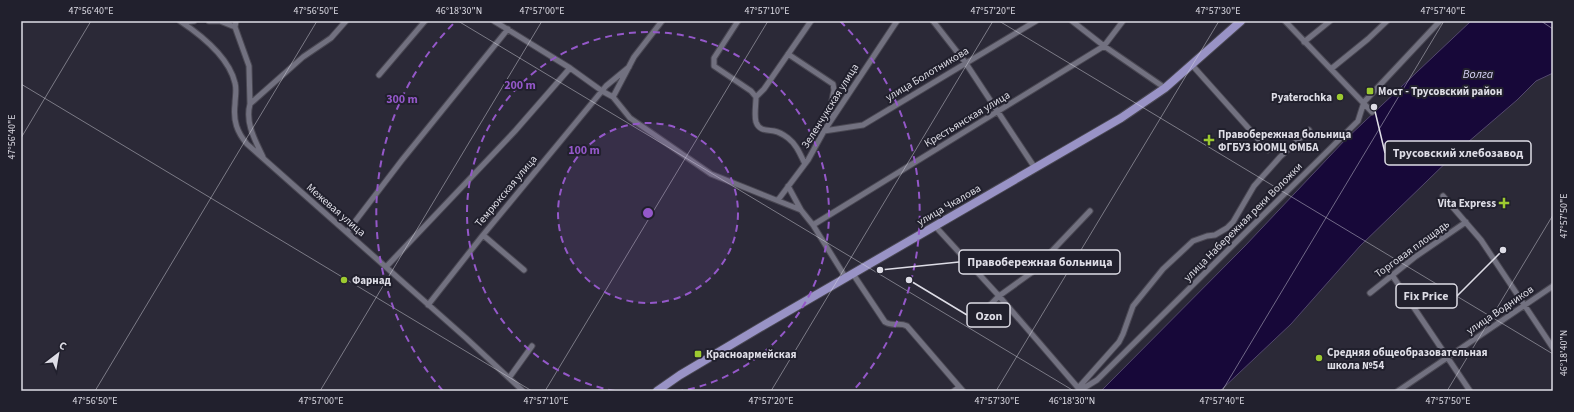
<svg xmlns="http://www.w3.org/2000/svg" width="1574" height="412" viewBox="0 0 1574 412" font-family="'Source Sans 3',sans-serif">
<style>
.water{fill:#170839;stroke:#53486d}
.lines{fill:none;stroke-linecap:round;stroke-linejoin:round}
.minor-casing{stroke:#494752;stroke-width:7}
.primary-casing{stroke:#494752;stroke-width:10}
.minor{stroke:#727180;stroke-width:5}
.primary{stroke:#9993c6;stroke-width:8}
.ticks{fill:none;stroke:#dedde6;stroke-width:1;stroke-opacity:0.45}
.ring{fill:none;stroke:#9458c9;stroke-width:2;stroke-dasharray:7 5}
.poi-dot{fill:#9dca30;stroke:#21202d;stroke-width:1.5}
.labels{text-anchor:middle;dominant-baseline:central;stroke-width:4;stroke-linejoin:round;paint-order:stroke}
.street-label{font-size:11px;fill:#dedde6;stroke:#21202d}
.poi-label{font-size:11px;font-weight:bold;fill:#dedde6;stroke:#21202d;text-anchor:start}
.water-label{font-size:12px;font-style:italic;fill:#d8d4f7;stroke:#21202d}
.centre{fill:#9458c9;stroke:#21202d;stroke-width:2}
.ring-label{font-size:12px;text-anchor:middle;font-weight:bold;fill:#9458c9;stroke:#21202d;stroke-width:4;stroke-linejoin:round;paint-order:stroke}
.leader{fill:none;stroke:#dedde6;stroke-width:1.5}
.callout-dot{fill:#dedde6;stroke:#21202d;stroke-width:1.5}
.callout{fill:#21202d;stroke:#dedde6;stroke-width:1.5}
.callout-label{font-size:12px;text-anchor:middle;font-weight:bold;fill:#dedde6}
.neatline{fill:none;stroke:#dedde6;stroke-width:1.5}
.ticks-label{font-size:10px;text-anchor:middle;fill:#dedde6}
</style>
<rect width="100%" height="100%" fill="#2b2937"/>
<path class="water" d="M1471 21H1553V73L1536 81 1517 100 1460 149 1360 246 1291 324 1220 391H1101L1244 247 1346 139Z"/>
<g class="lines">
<defs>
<path id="minor" d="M180 21C201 35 229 57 235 83 237 90 235 97 235 104 233 121 237 132 247 144L466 338 523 391
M209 21H220L235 27 236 21
M494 21 570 68 602 91 613 97 630 118 711 174 801 210 813 225 846 278
M738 21 714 58V66L751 91 756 97C756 105 754 115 756 122 759 131 767 130 774 131 779 132 784 135 788 138 797 145 800 154 805 164
M933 21 965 62 1035 168
M1072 21 1104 46 1165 88
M1285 21 1372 112
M182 22 194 21
M235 27 249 66 250 104
M1304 42 1330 21
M788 54 833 84 834 90 830 110 832 118
M1192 65 1268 150
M1331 69 1368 39 1387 21
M379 75 425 21
M613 97 634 57 662 21
M756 97 764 89 811 21
M824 131 863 125 1036 21
M263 157C255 140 245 123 250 104L303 57 331 38 346 21
M788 186 801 210
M1443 196 1481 240 1553 348
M778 200 808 160 824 131 897 21
M813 225 1104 46 1123 21
M935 226 999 296 1080 390
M347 232 402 160 508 29
M483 235 524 270
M386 267 515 131 570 68
M853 274 885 322C893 327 899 322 907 326L963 391
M1392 275 1470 391
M1370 293 1415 257 1466 222
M428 305 483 235 606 86 629 67
M977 318 999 296 1031 273 1090 211
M509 378 532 346
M1079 387 1119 342 1123 334 1133 306 1163 269 1193 241 1207 236 1215 235 1227 228 1233 222 1254 186 1280 157 1309 130
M954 391 959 387
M1079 391 1097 380 1358 121 1364 102 1440 21
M1398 391 1553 286"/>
<path id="primary" d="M657 391 680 375 766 324 1121 118 1165 88 1241 21"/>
</defs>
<use href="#minor" class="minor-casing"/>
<use href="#primary" class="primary-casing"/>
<use href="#minor" class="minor"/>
<use href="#primary" class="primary"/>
</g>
<path class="ticks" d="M458 21 1074 391M999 21 1553 354M1541 21 1553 29M21 84 532 391M21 138 91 21M95 391 317 21M320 391 542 21M545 391 768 21M771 391 993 21M996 391 1219 21M1222 391 1444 21M1447 391 1553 215"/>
<circle cx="648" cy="213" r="90" fill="#9458c9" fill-opacity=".12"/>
<g class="ring">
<circle cx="648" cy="213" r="90"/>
<path d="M615 391A181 181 0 1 1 681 391"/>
<path d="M443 391A271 271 0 0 1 456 21M840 21A271 271 0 0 1 853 391"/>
</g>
<g class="poi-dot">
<rect x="1366" y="87" width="8" height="8" rx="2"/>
<circle cx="1340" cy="97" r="4"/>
<path d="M1207 134h4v4h4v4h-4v4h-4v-4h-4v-4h4z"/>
<path d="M1502 197h4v4h4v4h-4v4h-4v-4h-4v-4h4z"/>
<circle cx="344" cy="280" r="4"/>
<rect x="694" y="350" width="8" height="8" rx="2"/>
<circle cx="1319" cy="358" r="4"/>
</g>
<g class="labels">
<g class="street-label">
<text transform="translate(927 74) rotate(-31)">улица Болотникова</text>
<text transform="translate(830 106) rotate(-58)">Зеленчукская улица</text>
<text transform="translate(967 119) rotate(-31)">Крестьянская улица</text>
<text transform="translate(506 191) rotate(-50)">Темрюкская улица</text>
<text transform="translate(949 205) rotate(-30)">улица Чкалова</text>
<text transform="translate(336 210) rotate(41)">Межевая улица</text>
<text transform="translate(1243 222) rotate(-45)">улица Набережная реки Воложки</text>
<text transform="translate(1412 249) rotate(-36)">Торговая площадь</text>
<text transform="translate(1500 310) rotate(-34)">улица Водников</text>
</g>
<g class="poi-label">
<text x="1378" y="91">Мост - Трусовский район</text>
<text x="1332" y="97" text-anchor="end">Pyaterochka</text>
<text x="1218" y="134">Правобережная больница<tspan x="1218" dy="13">ФГБУЗ ЮОМЦ ФМБА</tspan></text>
<text x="1496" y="203" text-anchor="end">Vita Express</text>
<text x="352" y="280">Фарнад</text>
<text x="1327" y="352">Средняя общеобразовательная<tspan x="1327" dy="13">школа №54</tspan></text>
<text x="706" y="354">Красноармейская</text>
</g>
<g class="water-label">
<text x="1478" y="74">Волга</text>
</g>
</g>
<circle cx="648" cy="213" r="6" class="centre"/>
<g class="ring-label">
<text x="520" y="89">200 m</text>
<text x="402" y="103">300 m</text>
<text x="584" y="154">100 m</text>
</g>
<path class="leader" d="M1374 107L1385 153M880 270L959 262M1503 250L1457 296M909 280L967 315"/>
<g class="callout-dot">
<circle cx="1374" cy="107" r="4"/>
<circle cx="880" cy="270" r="4"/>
<circle cx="1503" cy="250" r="4"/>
<circle cx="909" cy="280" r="4"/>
</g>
<g class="callout">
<rect x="1385" y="141" width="146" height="24" rx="4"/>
<rect x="959" y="250" width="161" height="24" rx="4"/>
<rect x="1396" y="284" width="61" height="24" rx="4"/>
<rect x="967" y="303" width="43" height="24" rx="4"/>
</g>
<g class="callout-label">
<text x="1458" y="157">Трусовский хлебозавод</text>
<text x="1040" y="266">Правобережная больница</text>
<text x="1426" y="300">Fix Price</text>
<text x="989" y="320">Ozon</text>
</g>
<rect width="1574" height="412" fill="none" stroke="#21202d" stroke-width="44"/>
<g transform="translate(58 354) rotate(31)" stroke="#21202d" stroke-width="3" paint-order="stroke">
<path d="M0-3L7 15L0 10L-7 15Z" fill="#dedde6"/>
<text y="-6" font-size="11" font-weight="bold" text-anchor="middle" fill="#dedde6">С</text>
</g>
<rect x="22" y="22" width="1530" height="368" class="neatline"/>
<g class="ticks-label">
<text x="91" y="14">47°56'40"E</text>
<text x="316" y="14">47°56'50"E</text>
<text x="459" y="14">46°18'30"N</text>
<text x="542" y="14">47°57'00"E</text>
<text x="767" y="14">47°57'10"E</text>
<text x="993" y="14">47°57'20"E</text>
<text x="1218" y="14">47°57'30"E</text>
<text x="1443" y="14">47°57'40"E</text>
<text transform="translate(11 137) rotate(-90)" y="4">47°56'40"E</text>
<text transform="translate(1563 216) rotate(-90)" y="4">47°57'50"E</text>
<text transform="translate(1563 353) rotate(-90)" y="4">46°18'40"N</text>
<text x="95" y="404">47°56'50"E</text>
<text x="321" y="404">47°57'00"E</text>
<text x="546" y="404">47°57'10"E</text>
<text x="771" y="404">47°57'20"E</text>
<text x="997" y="404">47°57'30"E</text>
<text x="1072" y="404">46°18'30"N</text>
<text x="1222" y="404">47°57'40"E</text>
<text x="1448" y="404">47°57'50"E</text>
</g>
</svg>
